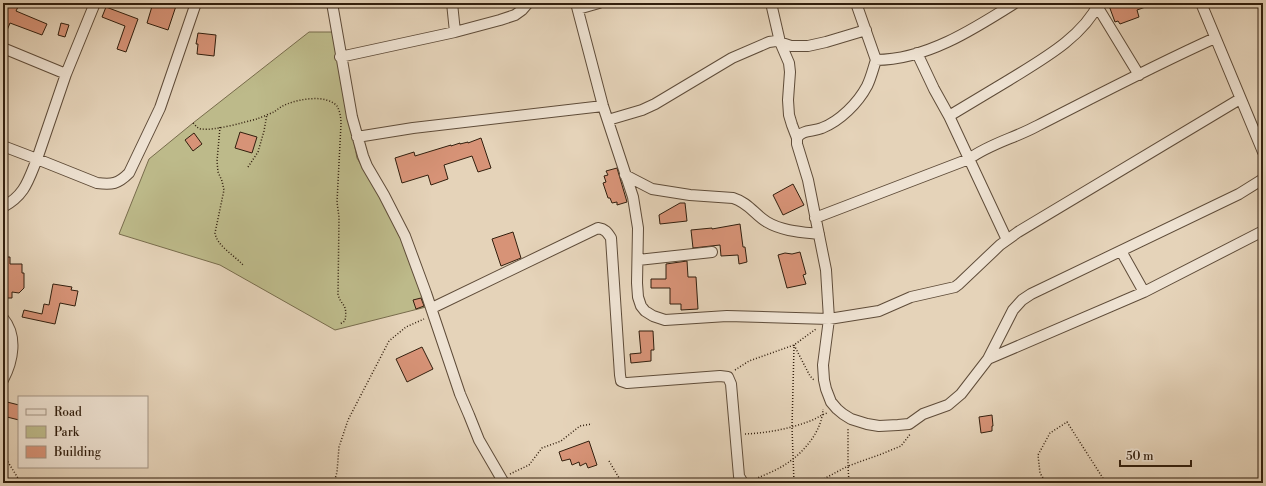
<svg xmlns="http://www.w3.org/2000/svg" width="1266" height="486" viewBox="0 0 1266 486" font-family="'Libre Bodoni',serif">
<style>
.green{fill:#bdba8a;stroke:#786c4c}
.building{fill:#d79377;stroke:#321f0e}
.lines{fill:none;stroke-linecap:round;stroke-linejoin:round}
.minor-casing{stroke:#5f4c39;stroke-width:12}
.path{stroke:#321f0e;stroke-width:1.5;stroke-dasharray:1 2;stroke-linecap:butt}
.minor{stroke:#eee2d2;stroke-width:10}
</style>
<rect width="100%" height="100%" fill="#e5d3b9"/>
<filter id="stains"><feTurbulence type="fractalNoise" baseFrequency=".005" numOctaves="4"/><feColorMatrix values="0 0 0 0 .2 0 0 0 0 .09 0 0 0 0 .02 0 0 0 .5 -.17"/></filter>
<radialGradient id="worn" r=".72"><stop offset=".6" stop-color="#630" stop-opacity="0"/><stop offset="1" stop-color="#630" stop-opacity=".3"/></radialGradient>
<path class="green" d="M309 32H333L357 158 402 235 426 307 335 330 220 265 119 234 149 159 193 123Z"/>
<path class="building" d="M3 3H20L16 11 47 24 42 35 10 23 3 40Z
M153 3H177L168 30 147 23Z
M1108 3H1154V4L1137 10 1139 17 1120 24 1118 21 1115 22Z
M106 7 138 19 126 52 117 49 125 26 102 17Z
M61 23 69 25 65 37 58 35Z
M198 33 216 35 214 56 197 54 198 44H196Z
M240 132 257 137 252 153 235 148Z
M194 133 202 144 193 151 185 140Z
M481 138 491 168 478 172 472 156 444 165 448 179 431 185 428 175 402 183 395 158 414 152 415 156 451 145V146L460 143V144L468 142V143Z
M617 168 627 202 617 205V202L612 203 610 198H608L603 183 606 182 604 176 608 175 606 171Z
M793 184 804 205 783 215 773 195Z
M680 203H685L687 221 660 224 659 215Z
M740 224 743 247H745L747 262 739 264 738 255 721 256 720 245 693 248 691 230 712 228V229Z
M513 232 521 258 501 266 492 239Z
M800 252 806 274 803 275 806 284 787 288 778 255 785 253 792 254Z
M3 257H10V264H22V273H24V288L19 293 12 292V298H3Z
M687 261 688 277H696L698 309 681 310V304H670V288H651V279H666V264Z
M53 284 72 287 71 290 78 291 75 306 60 303 55 324 22 317 24 310 42 314 44 304 49 305Z
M421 298 424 306 416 309 413 300Z
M639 331H653L654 350H651V361L631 363 630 354 641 353Z
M422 347 433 369 407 382 396 359Z
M3 401 19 405V420L3 416Z
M992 415 993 426H992V431L981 433 979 417Z
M589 441 597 465 588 468 586 463 580 466 579 462 572 465 570 459 562 461 559 452Z"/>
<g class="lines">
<defs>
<path id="minor" d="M332 3 352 117 363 156 367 166 384 195 405 236 426 293 460 394 469 415 479 440 504 483
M452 3 455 32
M576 3 603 106 633 197 638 228 637 283 638 297 641 306 645 311 653 316 665 320 727 316 829 319 879 311 911 297 955 287 959 284 1000 245 1018 232 1240 99
M771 3 780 42 789 63 790 72 788 100 789 115 792 125 797 138
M856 3 876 60C926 60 974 29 1015 3
M1201 3 1263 152
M1097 6 1139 75
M578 9 599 3
M3 48 66 74
M917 53 934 89 949 116 1007 240
M340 57 455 32 500 20 515 15 522 10 528 3
M876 60C873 69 871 78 867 86 858 103 840 121 822 128 813 132 803 129 797 138V144L808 180 826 270 829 319 823 365 824 380 826 389 831 402 837 409 843 414 851 419 867 424 879 426 898 425 909 424 923 414 948 405 961 394 988 359 1013 310 1022 300 1031 294 1239 194 1263 179
M949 116C969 104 989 92 1009 80 1041 60 1082 38 1099 3
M608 120 642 110 655 104 732 58 769 42 776 41 791 46H808L826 42 866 30
M357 137 413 128 603 106
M3 146 37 159 66 74 95 3
M625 175 652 189 690 195 733 198C749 203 754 214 767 222 782 231 801 232 819 234
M3 207C25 195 28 181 37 159L97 183C112 185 118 184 129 173L160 108 196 3
M815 218 969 159C989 144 1015 138 1037 126 1096 96 1155 65 1215 38
M1121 251 1144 292
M638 260 712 252
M432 308 598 228C605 229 607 232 611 238L620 375 621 381 627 383 720 376 728 377 731 384 739 476 743 483
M3 318C18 336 13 361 3 380
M988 359 1144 292 1263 231"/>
</defs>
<use href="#minor" class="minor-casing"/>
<path class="path" d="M193 123C196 126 198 129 202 129 214 131 245 122 257 119 262 117 269 114 274 112 278 109 282 106 287 104 300 99 326 94 337 106 340 111 341 118 341 124L337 202 339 217 338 294C341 307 348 302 345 321L340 324
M220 127 217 161 218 172 222 181 224 190 215 233C217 246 234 255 243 265
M248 167 258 152 264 131 267 114
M794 345 810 376 815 381
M794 347 792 427 794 483
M735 370 749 361 794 345 816 329
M745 434C767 433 789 429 810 421 816 419 821 415 827 413
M3 454 21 483
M609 461 622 483
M510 474 529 465 542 448 561 441 580 426 592 424
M753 480C764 475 778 470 789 462 806 450 822 430 823 409
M334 483 337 472 339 447 348 420 389 341 406 327 424 319
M816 483 848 466V429
M849 483 848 466 879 455 901 446 911 433
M1046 483 1040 473 1038 455 1050 433 1067 422 1106 483"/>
<use href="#minor" class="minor"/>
</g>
<rect width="1266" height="486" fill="none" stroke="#e5d3b9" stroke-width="16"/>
<rect x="4" y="4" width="1258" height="478" fill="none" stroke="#321f0e" stroke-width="2"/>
<rect x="8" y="8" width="1250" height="470" fill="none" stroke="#321f0e"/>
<rect x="18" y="396" width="130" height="72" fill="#eee2d2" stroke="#a39484"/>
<rect x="26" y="409" width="20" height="6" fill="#eee2d2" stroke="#a39484"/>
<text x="54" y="416" font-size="12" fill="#321f0e">Road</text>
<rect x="26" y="426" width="20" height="12" fill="#bdba8a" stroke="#a39484"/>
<text x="54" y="436" font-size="12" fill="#321f0e">Park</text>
<rect x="26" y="446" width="20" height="12" fill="#d79377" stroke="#a39484"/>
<text x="54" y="456" font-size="12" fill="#321f0e">Building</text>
<path d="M1120 460v6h71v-6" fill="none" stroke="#321f0e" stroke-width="2"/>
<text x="1126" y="460" font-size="12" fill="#321f0e" stroke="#eee2d2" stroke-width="3" paint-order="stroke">50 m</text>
<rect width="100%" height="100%" filter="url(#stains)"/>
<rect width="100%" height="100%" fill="url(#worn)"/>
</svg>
